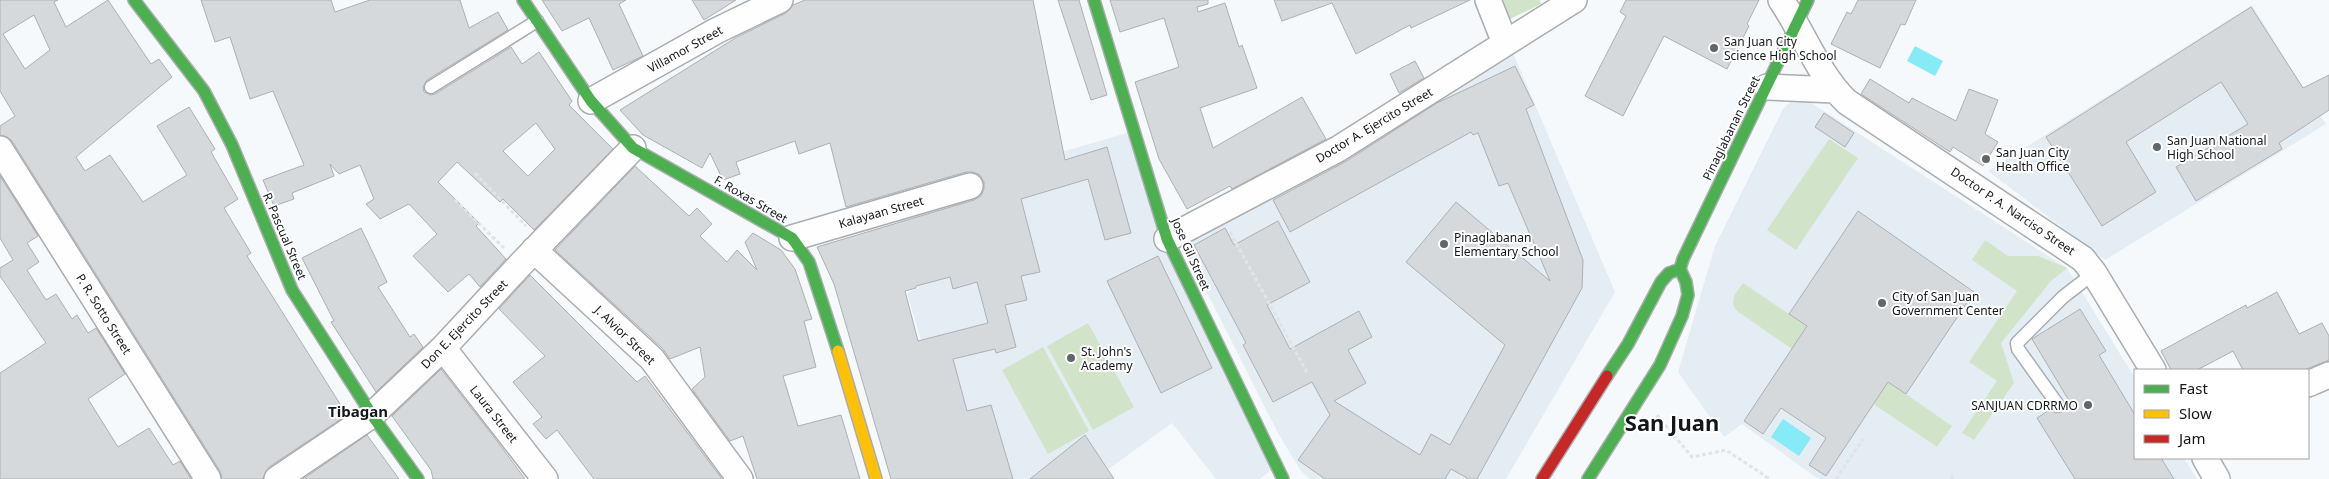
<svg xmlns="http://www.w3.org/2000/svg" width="2329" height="479" viewBox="0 0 2329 479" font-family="'Noto Sans',sans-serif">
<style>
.built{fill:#e4ecf4}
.green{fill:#d1e4c9}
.water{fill:#87ebf7}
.building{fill:#d6d9dc;stroke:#adb0b3;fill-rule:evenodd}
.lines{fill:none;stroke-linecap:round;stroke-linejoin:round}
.lane-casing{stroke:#aaadb0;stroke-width:15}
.street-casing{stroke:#aaadb0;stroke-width:28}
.fast-casing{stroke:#aaadb0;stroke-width:14}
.slow-casing{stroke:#aaadb0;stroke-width:14}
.jam-casing{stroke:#aaadb0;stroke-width:14}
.path{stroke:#e2e3e4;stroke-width:3;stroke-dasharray:4 2.5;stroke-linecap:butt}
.lane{stroke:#fefeff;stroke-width:12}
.street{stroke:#fefeff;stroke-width:25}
.fast{stroke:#4caf50;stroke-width:11}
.slow{stroke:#ffc107;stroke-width:11}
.jam{stroke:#c62828;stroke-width:11}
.poi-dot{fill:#636669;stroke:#fff;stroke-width:2}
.labels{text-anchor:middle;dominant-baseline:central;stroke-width:4;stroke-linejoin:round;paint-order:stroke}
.poi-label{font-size:12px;fill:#14171a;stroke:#fff;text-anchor:start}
.street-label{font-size:12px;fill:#14171a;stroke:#fff}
.quarter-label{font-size:15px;font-weight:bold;fill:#14171a;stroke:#fff}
.town-label{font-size:22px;font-weight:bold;fill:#14171a;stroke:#fff}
</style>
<rect width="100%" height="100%" fill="#f6f9fc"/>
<path class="built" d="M2252 5 2326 124 2105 260 1988 171Z
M1513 53 1615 292 1506 479H1310L1301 471 1279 435 1183 245Z
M1801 100 1810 102 2067 268 2135 378V458H2184L2197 479H1818L1742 424 1724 437 1678 372 1715 246 1783 109 1792 101Z
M1127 133 1272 470 1259 479H1216L1172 423 1095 479H962L907 293 918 288 899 217 978 195 975 177Z"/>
<path class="green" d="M1500 0H1540L1541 4 1508 20Z
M1829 139 1858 158 1796 250 1767 230Z
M1985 240 2008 256H2038L2067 268 2050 282 2001 343 2014 383 1974 440 1962 433 1997 381 1969 362 2017 291 1972 260Z
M1743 283 1826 339 1811 362 1737 311 1733 305 1734 296Z
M1088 323 1134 407 1093 430 1047 346Z
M1043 347 1089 431 1048 454 1002 370Z
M1871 370 1952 426 1937 447 1856 392Z"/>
<path class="water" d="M1915 46 1943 61 1935 76 1907 61Z
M1783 419 1811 438 1799 456 1771 437Z"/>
<path class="building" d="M0 0H58L54 2 66 27 108 0 151 64 159 59 172 77 76 157 85 171 110 155 143 202 187 175 157 126 189 107 215 149 211 152 238 199 224 208 251 253 247 256 347 415 269 467 263 479H222L220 471 12 141 7 137 0 135V126L15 116 0 91ZM34 15 50 50 25 69 3 34Z
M201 0H331L335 12 370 0H460L469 28 498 12 508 30 427 80 423 87 424 92 431 95 435 94 511 47 522 64 539 52 572 101 569 105 613 149 534 230 503 199 500 202 457 162 438 182 479 223 476 226 506 259 480 287 469 274 448 292 413 256 437 234 409 204 380 219 366 204 374 199 360 165 339 174 330 164 334 176 292 193 294 199 274 206 263 180 304 165 273 91 250 99 230 37 215 42ZM536 123 555 149 528 176 503 151Z
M542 0H626L619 4 643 56 613 70 589 18 562 31Z
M692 0H736L704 20Z
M805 0H1033L1065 160 1107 147 1131 233 1105 240 1088 179 1021 199 1040 272 1021 276 1027 300 1005 305 1016 347 996 353 995 349 953 359 967 411 991 405 1013 479H891L834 284 817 247 974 200 981 196 984 189V182L980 175 973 172H966L846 207 830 143 799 154 795 141 736 162 740 174 723 180 710 153 702 168 643 135 620 110 737 37 786 13 793 5ZM950 277 953 289 977 282 988 323 918 341 905 291 916 288V286Z
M1058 0H1079L1107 95 1091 100Z
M1110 0H1208V4L1197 7 1198 12 1225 3 1239 47 1242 45 1257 88 1200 108 1213 148 1302 97 1326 139 1232 189 1230 186 1187 209 1159 159 1135 82 1179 67 1164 18 1120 32Z
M1274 0H1470L1411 28 1410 25 1356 54 1332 3 1282 21Z
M1626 0H1759L1747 24 1749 26 1727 69 1664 36 1623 116 1585 96 1626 16 1620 12Z
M1858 0H1916L1905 25 1901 24 1880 68 1831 44 1847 12 1851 14Z
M2251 7 2303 88 2329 75V110L2279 143 2282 149 2196 201 2176 167 2248 124 2221 82 2126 142 2156 192 2102 226 2046 137Z
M1415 61 1424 78 1399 93 1390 74Z
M1515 66 1534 105 1526 109 1583 260 1582 288 1477 479H1469L1451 469 1445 479H1325L1298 460 1330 415 1312 382 1273 402 1243 345 1246 343 1194 245 1225 228 1234 245 1278 221 1310 282 1267 305 1290 349 1359 311 1372 337 1348 350 1366 383 1334 401 1420 455 1431 434 1450 445 1505 345 1406 262 1456 202 1550 281 1508 183 1499 186 1478 133 1473 135 1471 132 1290 232 1273 200 1345 162 1437 103Z
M1870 79 1909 103 1912 98 1956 121 1969 89 1998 100 1985 134 1998 142 1983 166 1953 147 1950 152 1861 94Z
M1824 113 1854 133 1845 147 1815 127Z
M635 166 689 216 697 208 712 224 700 236 727 262 737 250 757 270 745 242 753 233 781 250 795 269 812 319 804 321 816 367 783 376 798 426 841 415 860 479H757L743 436 730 441 692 389 705 377 700 347 670 359 662 348 555 250Z
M0 176 38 236 27 243 39 262 27 270 46 300 56 294 72 319 77 315 88 333 96 328 125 374 88 399 118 447 149 428 173 465 180 461 191 479H0V373L46 343 0 276V268L13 260 0 238Z
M1858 211 1974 292 1906 394 1888 382 1826 476 1809 465 1826 438 1781 408 1763 434 1744 421 1807 326 1789 314Z
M361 228 387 282 378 287 410 337 414 334 423 347 376 392 331 322 334 321 302 258Z
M1158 256 1212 368 1161 393 1107 281Z
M530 275 637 382 645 376 722 479H594L557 430 546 439 533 424 542 417 513 382 545 356 499 309Z
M2277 292 2299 334 2322 323 2329 336V360L2304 370H2243L2233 351 2197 370H2171L2161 351 2246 305 2247 308Z
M2080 309 2106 351 2099 355 2135 415V458H2161L2174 479H2075L2037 418 2051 409 2055 413 2062 412 2066 408 2065 401 2068 399 2032 339Z
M441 369 497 441 525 479H433L431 470 392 416Z
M367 435 399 479H303Z
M1085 435 1114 479H1030Z"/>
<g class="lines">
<defs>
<path id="lane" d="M431 87 537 21
M2058 405 2018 349 2017 343 2063 297 2094 273"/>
<path id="street" d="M1488 0 1505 43
M1781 0C1803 32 1819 76 1847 102L2083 259 2094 273 2153 370
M1767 87 1834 90
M591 101 716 31 780 0
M0 149 208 479
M792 238 970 186
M1167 239 1338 149 1574 0
M534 250 652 359 740 479
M443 348 545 479
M2308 384 2329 375
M2205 458 2217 479
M277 479 372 415 443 348 521 264 633 148"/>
<path id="fast" d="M134 0 204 91 232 145 292 290 372 415 418 479
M523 0 591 101 633 148 792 238 809 262 838 351
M1094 0 1167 239 1283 479
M1607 376 1628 344 1661 282 1669 273 1680 269
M1588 479 1660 365 1682 316 1688 295 1686 282 1680 269 1683 259 1808 0"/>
<path id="slow" d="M838 351 876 479"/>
<path id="jam" d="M1542 479 1607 376"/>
</defs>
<use href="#lane" class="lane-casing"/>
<use href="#street" class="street-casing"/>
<use href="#fast" class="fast-casing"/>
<use href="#slow" class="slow-casing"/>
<use href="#jam" class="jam-casing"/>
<path class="path" d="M475 173 526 226
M455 200 504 248
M1230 232 1308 374
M1657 415 1692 457 1726 450 1770 479
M1836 479 1863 439
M1952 479V475"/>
<use href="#lane" class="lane"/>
<use href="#street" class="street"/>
<use href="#fast" class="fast"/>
<use href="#slow" class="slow"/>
<use href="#jam" class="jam"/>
</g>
<g class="poi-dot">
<circle cx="1714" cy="48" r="5"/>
<circle cx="2157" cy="147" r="5"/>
<circle cx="1986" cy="159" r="5"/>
<circle cx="1444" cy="244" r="5"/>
<circle cx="1882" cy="303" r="5"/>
<circle cx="1071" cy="358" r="5"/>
<circle cx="2088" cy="405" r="5"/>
</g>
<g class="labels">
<g class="poi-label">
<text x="1724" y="41">San Juan City<tspan x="1724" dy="14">Science High School</tspan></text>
<text x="2167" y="140">San Juan National<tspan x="2167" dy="14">High School</tspan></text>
<text x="1996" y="152">San Juan City<tspan x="1996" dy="14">Health Office</tspan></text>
<text x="1454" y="237">Pinaglabanan<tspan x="1454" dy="14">Elementary School</tspan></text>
<text x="1892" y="296">City of San Juan<tspan x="1892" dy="14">Government Center</tspan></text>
<text x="1081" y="351">St. John's<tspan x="1081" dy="14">Academy</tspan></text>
<text x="2078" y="405" text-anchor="end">SANJUAN CDRRMO</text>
</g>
<g class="street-label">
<text transform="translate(685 49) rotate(-29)">Villamor Street</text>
<text transform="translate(1374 125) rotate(-31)">Doctor A. Ejercito Street</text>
<text transform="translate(1731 128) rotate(-64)">Pinaglabanan Street</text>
<text transform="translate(751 199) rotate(30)">F. Roxas Street</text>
<text transform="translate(2013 211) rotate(34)">Doctor P. A. Narciso Street</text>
<text transform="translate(881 212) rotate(-16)">Kalayaan Street</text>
<text transform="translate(285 236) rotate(67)">R. Pascual Street</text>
<text transform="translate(1191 254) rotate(66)">Jose Gil Street</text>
<text transform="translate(104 314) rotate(58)">P. R. Sotto Street</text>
<text transform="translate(464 324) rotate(-46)">Don E. Ejercito Street</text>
<text transform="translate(625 335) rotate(44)">J. Alvior Street</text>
<text transform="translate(494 414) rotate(52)">Laura Street</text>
</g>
<g class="quarter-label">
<text x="358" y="411">Tibagan</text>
</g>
<g class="town-label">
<text x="1672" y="422">San Juan</text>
</g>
</g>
<rect x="2134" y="369" width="175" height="90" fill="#ffffff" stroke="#a1a2a3"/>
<rect x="2144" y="385" width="25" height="8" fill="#4caf50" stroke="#a1a2a3"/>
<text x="2179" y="394" font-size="15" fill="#14171a">Fast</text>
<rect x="2144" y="410" width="25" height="8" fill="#ffc107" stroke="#a1a2a3"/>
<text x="2179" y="419" font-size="15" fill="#14171a">Slow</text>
<rect x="2144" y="435" width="25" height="8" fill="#c62828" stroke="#a1a2a3"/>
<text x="2179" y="444" font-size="15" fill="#14171a">Jam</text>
</svg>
